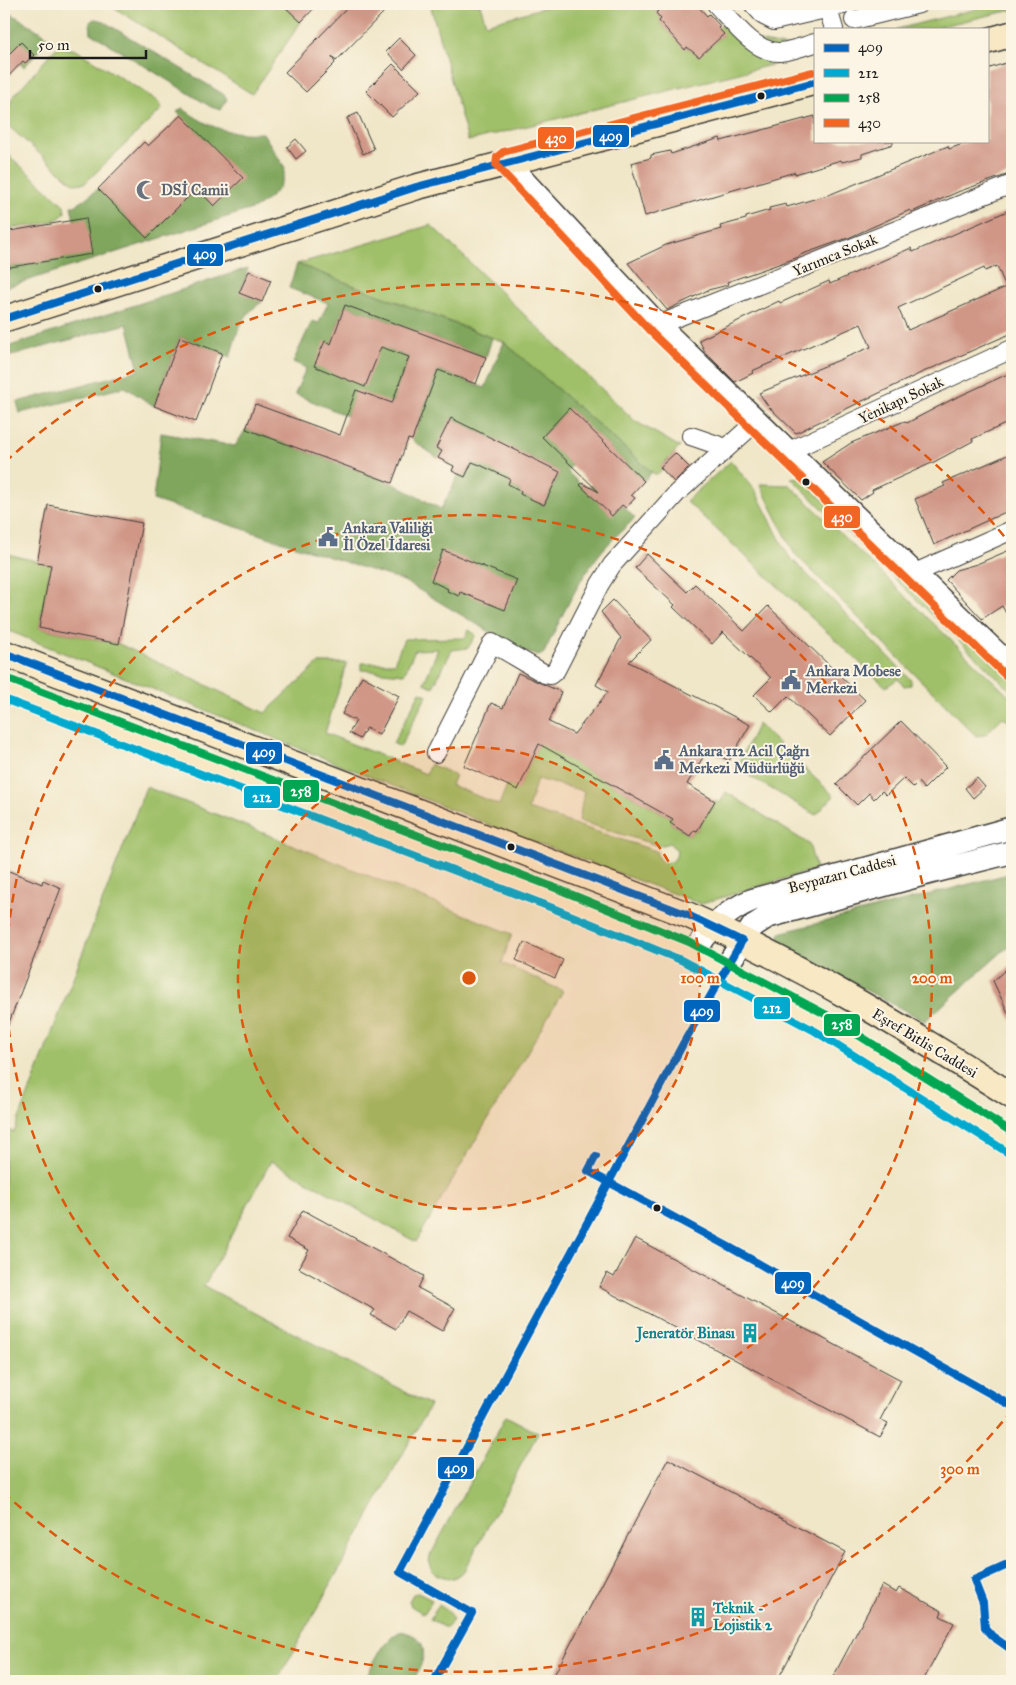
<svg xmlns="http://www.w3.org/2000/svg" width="1016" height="1685" viewBox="0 0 1016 1685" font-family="'IM FELL Great Primer',serif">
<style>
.green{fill:#9fbf68;stroke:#5e6e42;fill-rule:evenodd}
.forest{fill:#7fa65c;stroke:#4e613c}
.building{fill:#d09787;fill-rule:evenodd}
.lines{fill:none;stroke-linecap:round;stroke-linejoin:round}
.minor-casing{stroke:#3c3a36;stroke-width:20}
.tertiary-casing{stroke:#3c3a36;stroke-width:25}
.secondary-casing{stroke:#3c3a36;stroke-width:28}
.minor{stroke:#fff;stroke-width:18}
.tertiary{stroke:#fff;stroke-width:22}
.secondary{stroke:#f8e8c3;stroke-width:25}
.bus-1-casing{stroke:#fcf5e5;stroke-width:11}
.bus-2-casing{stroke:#fcf5e5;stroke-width:11}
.bus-3-casing{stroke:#fcf5e5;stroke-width:11}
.bus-4-casing{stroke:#fcf5e5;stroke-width:11}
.bus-1{stroke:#0065bd;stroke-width:8}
.bus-2{stroke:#00a9ce;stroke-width:8}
.bus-3{stroke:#00a651;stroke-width:8}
.bus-4{stroke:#f26522;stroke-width:8}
.ring{fill:none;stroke:#de560d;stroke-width:2.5;stroke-dasharray:9 6}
.bus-dot{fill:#1c1c1c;stroke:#fcf5e5;stroke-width:2}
.labels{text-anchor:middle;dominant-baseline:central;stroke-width:4;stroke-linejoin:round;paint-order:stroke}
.worship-label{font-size:15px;font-weight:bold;fill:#5b616d;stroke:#fcf5e5;text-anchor:start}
.street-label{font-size:15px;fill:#1c1c1c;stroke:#fcf5e5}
.service-label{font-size:15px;font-weight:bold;fill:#4e5e75;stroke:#fcf5e5;text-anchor:start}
.culture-label{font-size:15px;font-weight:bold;fill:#0d838f;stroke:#fcf5e5;text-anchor:end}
.centre{fill:#de560d;stroke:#fcf5e5;stroke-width:2.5}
.ring-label{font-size:15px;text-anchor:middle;font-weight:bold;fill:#de560d;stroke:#fcf5e5;stroke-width:4;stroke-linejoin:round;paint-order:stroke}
.line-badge{stroke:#fcf5e5;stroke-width:2}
.badge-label{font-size:14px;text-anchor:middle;font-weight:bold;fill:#fff}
</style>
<rect width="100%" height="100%" fill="#fcf5e5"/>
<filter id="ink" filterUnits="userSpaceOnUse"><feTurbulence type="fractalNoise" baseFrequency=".02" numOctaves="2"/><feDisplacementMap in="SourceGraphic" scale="10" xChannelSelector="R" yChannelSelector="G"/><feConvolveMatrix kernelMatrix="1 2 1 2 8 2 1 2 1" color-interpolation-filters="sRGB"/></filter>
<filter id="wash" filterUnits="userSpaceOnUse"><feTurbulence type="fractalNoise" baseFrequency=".0096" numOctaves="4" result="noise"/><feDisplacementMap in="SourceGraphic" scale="20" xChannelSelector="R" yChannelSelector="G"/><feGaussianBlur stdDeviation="1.12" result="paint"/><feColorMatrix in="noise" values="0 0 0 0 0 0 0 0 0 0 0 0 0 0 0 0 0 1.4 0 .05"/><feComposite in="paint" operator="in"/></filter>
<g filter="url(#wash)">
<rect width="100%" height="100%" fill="#f0e6c8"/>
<path class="green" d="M108 4H282L301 22 252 94Z
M430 4H480L486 24 556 4H651L661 19 659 21 685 49 687 47 699 56 723 35 718 28 724 22 737 37 815 52V54L468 141Z
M996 4H1012V10L929 29H897Z
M62 47 76 50 155 99 160 103 162 109 85 183 75 184 68 179 5 123 12 98 55 49Z
M4 151 64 205 65 213C53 227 21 226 4 229Z
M431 225 635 421 680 447 660 467 663 470 656 475 652 472 504 342 297 264Z
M731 461 755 490 788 555 911 680V685L904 686 898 679 886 687 686 501Z
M799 477 1012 679V692L791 478Z
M760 484 790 485 1012 699V724L1003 717 985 735 976 736 794 553Z
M4 553 51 565 39 628 119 644 265 713 319 663H347L325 733 426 774 430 764 455 775 451 785 499 805 507 785 518 789 539 743 673 819 670 823 690 836 694 830 697 831 715 801 720 803 726 792 809 844 816 869 701 904 502 830 4 629ZM537 779 584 791 579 821 659 846 669 843 677 850 676 857 672 862 663 863 658 858 656 851 528 809Z
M469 630 476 635 468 648 452 650 433 687 424 683 438 649 415 650 404 674 361 670V663H394L404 639 465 638Z
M420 692 427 695 400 747 393 743Z
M758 724 834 796 816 815 736 768Z
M146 787C269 834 390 885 512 934L502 963 563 991 416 1242 271 1161 204 1286 430 1405 277 1681H4V1129L14 1132Z
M506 1416 538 1433 464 1571 454 1578C440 1578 426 1573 430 1556Z
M418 1593 432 1600 424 1614 411 1606 409 1601 413 1594Z
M439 1605 448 1611 453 1620 448 1627H443L430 1619Z"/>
<path class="forest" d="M4 9 47 36 42 48 24 67 4 50Z
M94 19 101 20 223 94 227 99 221 110 211 107 91 33 90 22Z
M182 108C209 128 229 135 263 133L285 168C283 189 272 197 255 208L4 288V268L92 253 74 220 71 206H75L98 189 147 238 197 188 214 206 242 178 177 112Z
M297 264 492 338 486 357 345 305 336 330 409 357 392 403 347 416 295 394 306 368 293 362 312 321 319 323 328 303 289 288Z
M248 268 240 293 262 302C240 316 237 334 230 357L180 337 154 406 125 387 20 413 17 402 139 370 127 324 4 358V348Z
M504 342 652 472 644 481 569 409 542 436 572 465 567 471 586 490 591 485 622 505 635 518C624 529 612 539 602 551 578 580 561 618 544 653L539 656 522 651 404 581 153 500 161 433 235 446 246 429 392 483 441 509 459 474 465 477 472 462 479 466 481 462 510 479 508 484 521 491 520 494 544 505 560 472 451 418 436 448 442 451 438 458 412 440 438 370 485 388Z
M1012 873V943L925 1021 783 947 777 940 780 933Z
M401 1631C433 1638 425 1660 413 1681H364C374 1662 382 1641 401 1631Z"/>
<g id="blocks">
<path class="building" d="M282 4H318L301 22Z
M351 4H376L384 12 336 61 332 56 335 63 306 92 285 72Z
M651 4H696L707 16 709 14 720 26 718 28 724 34 699 57 687 47 685 50 659 21 661 19 656 13 658 11Z
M399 38 416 55 403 69 386 51Z
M21 42 34 55 25 63 23 61 4 81V59Z
M1012 61V173L960 191 912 212 910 210 848 238 800 255 799 257 727 282 728 285 708 290 667 310 628 263 666 245 721 229 720 226 746 219V217L770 210 769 208 786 204 787 207 831 194 948 146 949 149 971 141H987V69Z
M393 64 420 91 392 117 366 91Z
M358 113 374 149 363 154 347 118Z
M181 115 243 178 214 206 197 188 147 238 98 189 144 142 148 146Z
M815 116V141H893V144L862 154V157L842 162 841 160 795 174V172L645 216 631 163 651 158V155L670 151 671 154 720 138 721 141Z
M296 139 306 151 296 159 287 147Z
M1012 209V333L921 373 796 433 768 406 759 393 871 347 861 324 752 371 753 373 735 382 705 352 699 340 779 301 780 303 829 281 830 284 911 248 913 252ZM997 266 1006 287 908 330 898 308 984 268 985 271Z
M86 218 92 254 4 268V232Z
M249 271 271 280 262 302 239 293Z
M345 305 486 357 476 384 438 370 412 440 408 439 392 483 246 429 255 404 340 435 356 390 392 403 409 357 381 347 365 387 314 366 325 341 331 344Z
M180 337 222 353 196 422 154 406Z
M1012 372V421L972 439 973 441 934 462 872 490 873 492 861 500 822 462 851 443 905 421 907 423 951 400Z
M569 408 644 481 631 495 635 498 626 508 622 505 612 516 580 485 582 483 599 492 542 437Z
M451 418 560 472 544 505 520 494 521 491 508 484 510 479 480 465 472 462 465 477 452 471 454 466 438 458 442 451 436 448Z
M675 453 689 467 674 482 660 467Z
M1012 453V509L934 545 915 499 945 486 943 483Z
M48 505 142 523 119 644 39 628 51 565 37 563Z
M1012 549V624L1002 606 982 619 946 580 956 570 977 564Z
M443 550 517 580 505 610 460 592 459 596 447 591 448 589 431 581Z
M647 554 687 592 695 584 744 631 768 606 865 700 830 736 788 696 772 712 754 695 771 678 723 632 712 644 673 607 675 605 635 568Z
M613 600 651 640 629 662 750 725 729 761 708 749 687 784 715 801 697 831 694 830 690 836 670 823 673 819 539 744 518 790 464 766 491 703 503 708 518 673 561 692 549 722 574 734 608 692 596 685 621 638 601 612Z
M362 676 399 696 379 735 366 728 360 739 349 733 356 721 342 714Z
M901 721 946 767 924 789 918 782 913 787 904 778 886 795 882 791 874 799 869 793 857 805 836 784Z
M977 778 985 787 973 798 965 788Z
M4 869 42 884 43 880 61 888 5 1033Z
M524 942 563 960 555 978 516 960Z
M1012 964V1021L993 981Z
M303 1210 424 1276 418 1288 455 1308 442 1331 406 1311 396 1329 371 1315 375 1310 299 1268 309 1250 287 1238Z
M635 1238 901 1380 880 1420 888 1424 880 1437 599 1287 607 1273 614 1277Z
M668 1459 845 1552 777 1681H551Z
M882 1585 896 1593 899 1588 942 1611 940 1616 954 1623 923 1681H831Z"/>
</g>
</g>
<g filter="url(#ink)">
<use href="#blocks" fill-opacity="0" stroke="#3c3a36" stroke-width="1"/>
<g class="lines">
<defs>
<path id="minor" d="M716 4C732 21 754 53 780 52 792 51 804 46 815 43
M753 4 764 16 774 21 847 4
M828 9 834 29
M854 20 919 4
M658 325 1012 184
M691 436 726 448
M789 451 1012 349
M915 573 1012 530
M436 753 492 643 545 674 550 675 556 670 600 584 612 565 677 493 758 420"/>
<path id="tertiary" d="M506 162 658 325 1012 668
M693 955C707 930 725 911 752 900L1012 828
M724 970 753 926 767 917 929 873 1012 852"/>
<path id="secondary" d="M987 41 1012 34
M4 319 416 187 815 82
M4 653 688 915C801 965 908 1030 1012 1096
M4 688 549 896 685 951 820 1022 1012 1144"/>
</defs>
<use href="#minor" class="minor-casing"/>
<use href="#tertiary" class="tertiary-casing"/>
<use href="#secondary" class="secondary-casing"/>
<use href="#minor" class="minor"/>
<use href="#tertiary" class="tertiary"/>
<use href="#secondary" class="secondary"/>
<defs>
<path id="bus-1" d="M4 319 416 187 815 82
M4 653 688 915 742 941 684 1042 400 1572 472 1613 434 1681
M596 1156 588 1171 731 1248 1012 1406
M1012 1563 974 1580 983 1603 985 1628 992 1636 1012 1650"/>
<path id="bus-2" d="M4 699 545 905 681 960 815 1031 1007 1152"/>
<path id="bus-3" d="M8 679 553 887 689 942 825 1014 1012 1132"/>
<path id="bus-4" d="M812 72 503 152 497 157 496 165 651 332 1005 675"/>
</defs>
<use href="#bus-1" class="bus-1-casing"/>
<use href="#bus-2" class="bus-2-casing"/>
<use href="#bus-3" class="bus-3-casing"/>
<use href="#bus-4" class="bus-4-casing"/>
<use href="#bus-1" class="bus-1"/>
<use href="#bus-2" class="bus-2"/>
<use href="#bus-3" class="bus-3"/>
<use href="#bus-4" class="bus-4"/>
</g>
</g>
<circle cx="469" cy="978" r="231" fill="#de560d" fill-opacity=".12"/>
<g class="ring">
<circle cx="469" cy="978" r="231"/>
<circle cx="469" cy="978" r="463"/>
<path d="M1012 1410A694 694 0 0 1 5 1494M5 462A694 694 0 0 1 1012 546"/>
</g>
<defs>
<symbol id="mosque-bare" viewBox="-9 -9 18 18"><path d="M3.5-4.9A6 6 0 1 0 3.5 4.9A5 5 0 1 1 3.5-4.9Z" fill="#6b7280" stroke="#fcf5e5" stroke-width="2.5" paint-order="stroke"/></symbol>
<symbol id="civic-bare" viewBox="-9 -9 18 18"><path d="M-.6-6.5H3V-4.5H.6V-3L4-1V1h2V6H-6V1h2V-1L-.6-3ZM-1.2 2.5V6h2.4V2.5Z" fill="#5c6f8a" stroke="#fcf5e5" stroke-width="2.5" paint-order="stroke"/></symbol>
<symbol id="building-bare" viewBox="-9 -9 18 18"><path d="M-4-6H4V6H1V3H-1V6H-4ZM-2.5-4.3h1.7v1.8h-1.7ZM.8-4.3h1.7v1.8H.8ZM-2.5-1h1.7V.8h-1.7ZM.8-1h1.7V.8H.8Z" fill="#0f9aa8" stroke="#fcf5e5" stroke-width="2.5" paint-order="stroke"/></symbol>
</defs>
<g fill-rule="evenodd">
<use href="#mosque-bare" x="132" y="176" width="28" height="28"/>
<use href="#civic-bare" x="314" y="523" width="28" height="28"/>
<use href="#civic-bare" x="777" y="666" width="28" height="28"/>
<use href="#civic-bare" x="650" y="746" width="28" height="28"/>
<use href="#building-bare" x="736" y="1319" width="28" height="28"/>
<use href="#building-bare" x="684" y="1603" width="28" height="28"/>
</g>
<g class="bus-dot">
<circle cx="761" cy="96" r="4.5"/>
<circle cx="98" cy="289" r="4.5"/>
<circle cx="806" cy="482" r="4.5"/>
<circle cx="511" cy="847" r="4.5"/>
<circle cx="657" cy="1208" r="4.5"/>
</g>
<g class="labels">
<g class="worship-label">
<text x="161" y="190">DSİ Camii</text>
</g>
<g class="street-label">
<text transform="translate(835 255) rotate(-22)">Yarımca Sokak</text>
<text transform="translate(901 400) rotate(-25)">Yenikapı Sokak</text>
<text transform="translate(842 874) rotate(-15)">Beypazarı Caddesi</text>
<text transform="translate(925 1043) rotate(31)">Eşref Bitlis Caddesi</text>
</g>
<g class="service-label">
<text x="343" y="528">Ankara Valiliği<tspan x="343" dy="17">İl Özel İdaresi</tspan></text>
<text x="806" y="671">Ankara Mobese<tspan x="806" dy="17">Merkezi</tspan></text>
<text x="679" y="751">Ankara 112 Acil Çağrı<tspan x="679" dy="17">Merkezi Müdürlüğü</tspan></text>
</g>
<g class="culture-label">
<text x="735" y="1333">Jeneratör Binası</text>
<text x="713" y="1608" text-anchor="start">Teknik -<tspan x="713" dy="17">Lojistik 2</tspan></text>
</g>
</g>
<circle cx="469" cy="978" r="8" class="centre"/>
<g class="ring-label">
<text x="700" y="983">100 m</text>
<text x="932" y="983">200 m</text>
<text x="960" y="1474">300 m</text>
</g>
<g class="line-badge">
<rect x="592" y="124" width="38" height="24" rx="5" fill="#0065bd"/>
<rect x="537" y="126" width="38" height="24" rx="5" fill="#f26522"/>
<rect x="186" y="243" width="38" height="24" rx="5" fill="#0065bd"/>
<rect x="823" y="505" width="38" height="24" rx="5" fill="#f26522"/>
<rect x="245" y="741" width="38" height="24" rx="5" fill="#0065bd"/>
<rect x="282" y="779" width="38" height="24" rx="5" fill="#00a651"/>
<rect x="243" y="785" width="38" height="24" rx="5" fill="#00a9ce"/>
<rect x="753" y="996" width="38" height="24" rx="5" fill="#00a9ce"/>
<rect x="683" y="999" width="38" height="24" rx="5" fill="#0065bd"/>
<rect x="823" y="1013" width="38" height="24" rx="5" fill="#00a651"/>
<rect x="774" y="1271" width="38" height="24" rx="5" fill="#0065bd"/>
<rect x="437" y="1456" width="38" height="24" rx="5" fill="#0065bd"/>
</g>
<g class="badge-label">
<text x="611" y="141">409</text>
<text x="556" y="143">430</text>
<text x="205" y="259">409</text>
<text x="842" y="522">430</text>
<text x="264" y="757">409</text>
<text x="301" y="796">258</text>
<text x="262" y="802">212</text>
<text x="772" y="1013">212</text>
<text x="702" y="1016">409</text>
<text x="842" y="1029">258</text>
<text x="793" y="1288">409</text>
<text x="456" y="1473">409</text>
</g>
<rect width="1016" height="1685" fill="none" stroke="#fcf5e5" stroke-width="20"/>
<rect x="814" y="28" width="175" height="115" fill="#fcf5e5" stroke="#a29e95"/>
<rect x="824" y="44" width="25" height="8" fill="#0065bd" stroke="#a29e95"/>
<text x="858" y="52" font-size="15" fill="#1c1c1c">409</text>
<rect x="824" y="69" width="25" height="8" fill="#00a9ce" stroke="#a29e95"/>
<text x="858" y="78" font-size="15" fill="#1c1c1c">212</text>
<rect x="824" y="94" width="25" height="8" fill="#00a651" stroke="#a29e95"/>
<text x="858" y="102" font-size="15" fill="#1c1c1c">258</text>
<rect x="824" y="119" width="25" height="8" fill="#f26522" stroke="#a29e95"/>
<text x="858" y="128" font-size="15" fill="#1c1c1c">430</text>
<path d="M30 50v8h116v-8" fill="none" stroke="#1c1c1c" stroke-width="2.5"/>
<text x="38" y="50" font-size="15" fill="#1c1c1c" stroke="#fcf5e5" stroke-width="4" paint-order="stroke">50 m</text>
</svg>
